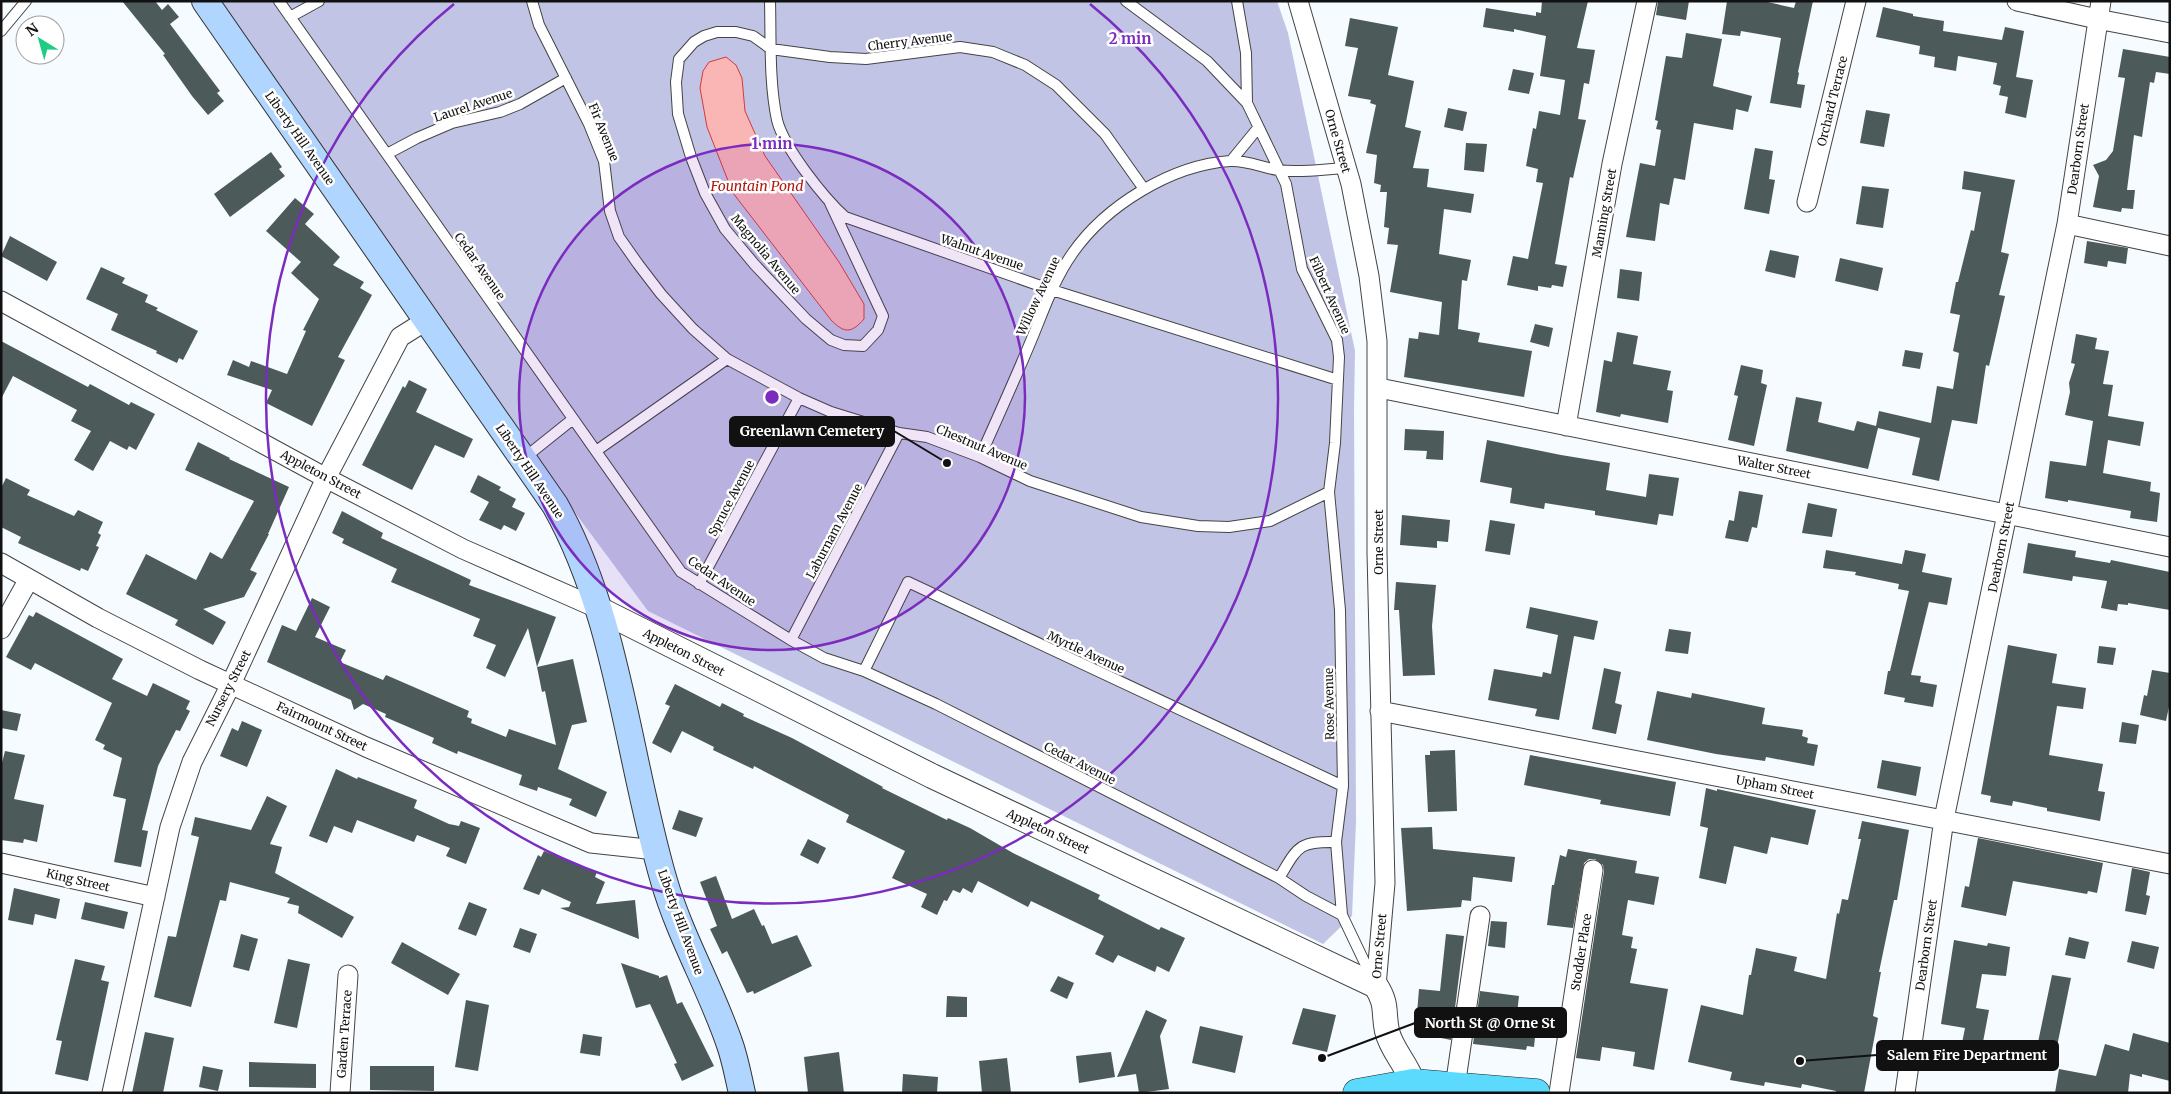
<svg xmlns="http://www.w3.org/2000/svg" width="2171" height="1094" viewBox="0 0 2171 1094" font-family="Merriweather,serif">
<style>
.cemetery{fill:#c2c4e5}
.water{fill:#fab5b5;stroke:#d73a37}
.building{fill:#4c5a5a}
.lines{fill:none;stroke-linecap:round;stroke-linejoin:round}
.service-casing{stroke:#444;stroke-width:12}
.minor-casing{stroke:#444;stroke-width:21}
.tertiary-casing{stroke:#444;stroke-width:26}
.secondary-casing{stroke:#333;stroke-width:28}
.trunk-casing{stroke:#222;stroke-width:29}
.service{stroke:#fff;stroke-width:10}
.minor{stroke:#fff;stroke-width:19}
.tertiary{stroke:#fff;stroke-width:24}
.secondary{stroke:#b0d6ff;stroke-width:26}
.trunk{stroke:#5cdafe;stroke-width:28}
.ring{fill:none;stroke:#7b2cbf;stroke-width:2.5}
.labels{text-anchor:middle;dominant-baseline:central;stroke-width:5;stroke-linejoin:round;paint-order:stroke}
.street-label{font-size:12px;fill:#111;stroke:#fff}
.water-label{font-size:14px;font-style:italic;fill:#ad190f;stroke:#fff}
.centre{fill:#7b2cbf;stroke:#fff;stroke-width:2.5}
.ring-label{font-size:15px;text-anchor:middle;font-weight:bold;fill:#7b2cbf;stroke:#fff;stroke-width:5;stroke-linejoin:round;paint-order:stroke}
.leader{fill:none;stroke:#111;stroke-width:2}
.callout-dot{fill:#111;stroke:#fff;stroke-width:2}
.callout{fill:#111;stroke:#111;stroke-width:2}
.callout-label{font-size:14px;text-anchor:middle;font-weight:bold;fill:#fff}
</style>
<rect width="100%" height="100%" fill="#f5fbff"/>
<path class="cemetery" d="M217 1H1277L1288 33 1355 351 1354 408 1356 821 1352 916 1323 944 648 611 579 518Z"/>
<path class="water" d="M726 57 736 65 742 78 745 111 765 156 839 262 864 304V319C851 334 844 333 831 320L733 193 725 173 707 127 700 88 703 71 709 62Z"/>
<path class="building" d="M122 1H155L162 10 168 4 179 17 170 24 220 91 217 93 224 101 208 115 192 96 163 55 165 54Z
M1542 1H1588L1577 48 1595 50 1589 84 1584 83 1578 119 1586 120 1573 178 1570 177 1555 264 1567 266 1563 287 1552 285 1551 288 1538 286V291L1507 285 1513 256 1528 259 1543 183 1536 182 1538 169 1526 166 1533 128 1536 129 1539 111 1560 115 1565 80 1540 76 1546 36 1514 29V32L1483 27 1486 8 1536 16V12L1541 13Z
M1658 1H1689L1686 20 1656 15Z
M1727 1H1763L1794 8 1796 1H1813L1798 72 1799 73 1797 84 1805 85 1801 108 1770 103 1781 38 1741 31 1740 36 1722 34Z
M1883 7 1913 14V16L1944 21 1943 31 2002 40 2005 27 2024 31 2016 77 2033 80 2026 118 2005 113 2008 97 1999 95 2001 86 1993 84 1997 63 1958 56 1956 71 1934 67 1935 57 1919 54 1920 46 1876 37Z
M1350 18 1398 27 1388 75 1414 81 1405 127 1421 131 1413 168 1429 169 1427 187 1474 194 1471 213 1444 209 1439 254 1471 260 1467 281 1462 280 1458 329 1480 333 1478 342 1532 351 1524 397 1404 377 1409 338 1418 339 1419 332 1439 335 1442 302 1390 292 1398 245 1387 244 1389 228 1384 227 1387 192H1380L1381 185 1374 183 1377 155 1366 153 1376 105 1370 103 1371 100 1348 96 1358 48 1345 46Z
M1686 33 1722 39 1713 86 1752 96 1748 112 1736 109 1733 130 1694 123 1685 180 1674 178 1669 205 1660 203 1655 241 1626 237 1640 163 1655 166 1661 130 1656 129 1658 121 1655 120 1666 56 1682 58Z
M2123 49 2170 57V74L2156 72 2154 83 2150 82 2142 137 2134 135 2127 190H2135L2133 209 2122 208 2121 212 2093 207 2099 176 2093 165 2106 160 2113 151 2125 78 2118 77Z
M1513 69 1534 73 1529 94 1508 90Z
M1448 108 1467 112 1463 131 1444 127Z
M1866 110 1890 114 1884 147 1860 143Z
M1466 143 1487 144 1484 172 1464 170Z
M1755 148 1773 151 1769 179 1775 180 1769 214 1744 209Z
M271 152 282 167 279 169 285 176 230 217 214 194Z
M1964 171 2015 180 2001 252 2009 254 1999 295 2005 296 1989 366 1986 365 1977 424 1952 420 1939 481 1912 475 1920 438 1878 428 1868 469 1786 451 1796 397 1822 402 1818 422 1854 431 1857 421 1876 426 1879 411 1931 423 1937 386 1953 389 1959 353 1953 351 1960 315 1950 313 1956 282H1958L1971 230 1974 231 1981 192 1962 189Z
M1862 186 1889 189 1883 228 1856 224Z
M295 198 314 214 305 224 340 257 333 265 364 282 360 288 372 295 338 357 345 360 312 426 266 403 272 390 227 375 233 360 249 367 251 361 287 374 306 331 303 330 319 299 291 273 301 262 266 231Z
M10 236 57 262 47 281 1 256Z
M2087 241 2128 248 2126 264 2108 261 2107 267 2084 263Z
M1770 250 1799 256 1795 278 1765 271Z
M1840 258 1883 268 1878 291 1835 281Z
M101 267 125 278 122 283 148 295 145 302 158 308 156 310 198 331 183 360 179 358 177 363 156 353 157 351 111 330 118 314 86 299Z
M1620 269 1642 272 1639 301 1617 298Z
M1535 324 1553 328 1549 347 1530 342Z
M1617 332 1638 336 1633 364 1671 371 1667 390 1673 391 1668 423 1621 414 1620 417 1596 412 1604 360 1612 362Z
M2076 334 2097 338 2095 349 2109 351 2103 384 2113 385 2108 416 2144 422 2140 446 2108 440 2103 473 2151 482 2150 491 2160 493 2157 522 2130 518 2131 511 2068 500V502L2045 498 2050 461 2086 466 2093 421 2065 415 2070 392 2069 383 2075 364 2071 363Z
M1 341 88 387 90 384 129 405 131 402 155 414 136 450 129 446 127 450 110 441 93 471 74 460 91 431 71 421 77 410 13 376 1 399Z
M1905 350 1923 353 1920 369 1902 366Z
M1741 365 1763 370 1761 383 1767 385 1754 446 1728 440 1738 396 1734 395Z
M409 380 427 389 416 412 473 439 464 458 435 445 412 490 362 465 403 386 405 388Z
M1405 429 1444 431 1443 460 1426 459 1427 451 1404 450Z
M1487 440 1561 455 1610 463 1606 490 1646 497 1649 474 1679 478 1673 516 1659 514 1657 525 1595 515V511L1545 503 1544 509 1510 503 1512 488 1480 482Z
M198 442 230 458 229 459 289 487 268 534H269L250 570 257 573 244 597 203 609 226 622 213 645 175 625 178 620 126 594 146 554 196 580 210 552 222 559 254 501 185 470Z
M478 475 501 487 499 490 516 499 512 507 525 513 516 531 504 525 501 530 479 520 489 502 470 492Z
M6 478 30 490 27 495 74 516 78 510 103 522 98 533 101 535 96 546 99 547 88 571 81 568 80 571 18 543 21 537 1 527V488Z
M1739 491 1763 495 1757 528 1752 527 1748 542 1725 538 1729 520 1734 521Z
M1808 503 1837 509 1832 537 1802 533Z
M342 511 383 533 381 538 471 580 469 585 556 617 537 667 528 628 505 677 486 668 496 645 473 636 480 619 391 582 397 569 342 543 344 539 332 533Z
M1402 515 1450 520 1448 542 1437 541V548L1400 545Z
M1490 520 1515 524 1510 555 1485 551Z
M2028 543 2076 551 2075 557 2110 563 2111 560 2170 572V610L2128 603V605L2118 604 2117 611 2101 608 2107 581 2073 576 2072 581 2023 573Z
M1826 550 1902 564 1905 550 1926 554 1922 572 1952 578 1947 605 1929 602 1911 675 1921 676 1920 682 1937 685 1933 707 1904 702 1905 698 1884 694 1888 671H1890L1909 591 1898 589 1899 584 1855 575 1856 572 1823 568Z
M1396 582 1436 585 1432 626 1435 675 1403 676 1399 610H1394Z
M312 598 330 607 315 637 346 650 340 662 383 680 386 675 469 711 467 717 472 719 471 723 506 737 509 729 556 745 545 691 542 692 537 667 573 659 587 722 572 725 558 769 607 792 596 817 569 805 572 799 538 787 537 791 519 785 522 775 458 751 457 754 432 743 434 738 385 717 386 714 363 704 354 710 351 700 267 662 282 625 296 631Z
M1530 607 1598 621 1594 640 1574 636 1559 720 1535 716 1537 709 1488 700 1494 669 1542 677 1543 672 1551 674 1558 635 1526 628Z
M36 612 123 659 112 679 147 696 153 683 190 701 186 709 190 711 180 731 176 730 158 766 142 830 148 831 141 867 114 862 126 799 113 796 122 758 103 749 105 745 95 740 112 703 35 663 31 670 6 657 29 615 33 617Z
M1669 629 1691 632 1688 654 1665 651Z
M2008 645 2057 654 2052 683 2086 688 2083 709 2057 706 2049 755 2103 764 2098 791 2105 792 2100 821 2047 811V808L2013 801 2012 806 1990 802 1991 796 1981 794Z
M2099 646 2116 648 2113 665 2097 663Z
M1604 668 1621 672 1615 703 1622 705 1616 734 1592 729Z
M2152 670 2170 673V702L2166 721 2140 715 2144 695 2147 696Z
M675 684 720 707 722 703 744 714 743 716 792 738 883 787 882 788 947 820 948 818 970 828 1013 853 1100 895 1098 899 1159 930 1161 927 1185 938 1169 972 1157 966 1155 972 1118 955 1113 963 1095 954 1104 936 1031 901 1028 907 978 881 972 893 963 888 960 893 953 890 947 901 944 900 937 915 921 907 927 894 892 878 905 851 846 822 849 815 754 766 753 769 713 750 714 747 682 731 671 753 652 743 670 706 665 704Z
M1657 691 1691 698 1692 693 1765 708 1762 724 1803 730 1802 736 1808 738 1807 743 1818 745 1814 766 1766 757 1765 761 1716 754 1647 740Z
M1 710 21 714 17 731 1 728Z
M242 721 262 730 247 767 220 756 232 728 238 731Z
M2122 722 2139 725 2136 744 2119 742Z
M1455 750 1457 811 1428 812 1425 755H1430V751Z
M5 751 25 755 14 799 44 805 37 842 24 839 23 843 1 840V767Z
M1530 755 1676 782 1670 816 1600 804 1601 800 1524 785Z
M1882 760 1921 767 1916 796 1877 788Z
M336 769 357 779 358 777 417 800 414 808 449 824 459 826 461 821 480 828 466 864 446 856 450 848 417 835 414 842 357 820 352 833 334 826 327 843 309 836Z
M1706 788 1717 791V789L1816 810 1808 845 1771 837 1767 854 1734 846 1726 884 1699 878 1708 828 1700 826Z
M267 796 287 806 270 844 282 847 275 873 354 917 342 938 298 913 299 906 287 903 290 898 230 882 226 901 220 900 191 1007 154 997 168 936 176 937 199 837 191 835 195 817 251 830Z
M679 810 703 818 696 837 672 829Z
M1862 821 1909 830 1897 900H1894L1879 972H1881L1873 1016 1878 1018 1864 1093H1836V1091L1802 1084 1801 1088 1765 1082 1764 1086 1730 1080 1732 1072 1688 1062 1701 1005 1743 1015 1749 975H1751L1756 948 1797 957 1794 971 1826 979 1837 913 1839 914 1842 899 1848 900 1861 839H1858Z
M1432 827 1433 849 1515 857 1512 882 1473 877 1471 901 1462 900 1461 907 1407 911 1401 828Z
M1978 838 2103 863 2097 893 2088 891 2087 894 2013 881 2006 916 1961 907 1965 886 1969 887Z
M808 839 826 848 818 864 800 855Z
M1568 849 1637 861 1635 873 1659 877 1654 905 1628 900 1622 935 1633 937 1631 948 1637 949 1630 983 1668 989 1654 1070 1633 1066 1635 1052 1602 1047 1600 1061 1576 1058 1604 871 1603 865 1595 859H1589L1584 863 1573 928 1547 925 1552 885H1554L1560 855 1566 857Z
M544 851 597 872 595 877 605 882 596 904 635 900 639 939 560 908 569 907 571 902 542 889 539 895 523 889 538 855 541 857Z
M2132 868 2150 872 2146 895 2150 896 2146 915 2125 911Z
M716 876 732 919 754 909 762 926 764 925 772 944 797 935 812 966 754 994 753 991 747 993 727 951 722 954 710 929 717 926 700 882Z
M14 888 60 899 56 919 35 914 33 925 8 920Z
M85 902 128 912 124 929 81 919Z
M469 902 487 909 476 936 458 929Z
M1491 921 1507 922 1505 948 1488 946Z
M520 928 537 934 530 953 513 947Z
M241 934 258 939 249 971 233 967Z
M1446 934 1464 936 1451 1040 1436 1037 1438 1028 1416 1026 1419 989 1440 991Z
M2069 937 2089 942 2085 959 2065 955Z
M1954 940 1987 946 1988 943 2010 947 2006 976 1982 974 1976 1008 1989 1010 1983 1042 1993 1044 1989 1065 1963 1060 1966 1049 1961 1048 1965 1028 1941 1024Z
M2132 941 2159 947 2154 969 2127 962Z
M402 942 460 974 448 995 391 963Z
M75 959 105 966 101 980 109 982 88 1081 55 1074 62 1041 56 1040Z
M288 959 310 964 297 1028 274 1023Z
M621 963 659 976V978L667 975 677 1004 682 1002 714 1066 682 1081 674 1064 677 1063 650 1004 636 1008Z
M2052 975 2071 978 2055 1056 2036 1052Z
M1058 976 1074 983 1067 999 1050 991Z
M1480 991 1519 996 1517 1014 1531 1015 1530 1026 1536 1027 1534 1047 1527 1046 1526 1050 1473 1044Z
M947 996 967 997V1017H946Z
M466 1000 489 1005 478 1071 455 1067Z
M1303 1008 1336 1015 1327 1052 1292 1044Z
M1146 1010 1167 1020 1160 1036 1169 1089 1139 1093 1136 1074 1117 1077Z
M1200 1026 1243 1036 1235 1073 1192 1063Z
M145 1032 174 1038 163 1093H132Z
M2133 1033 2170 1043V1081L2142 1074V1077L2130 1074 2128 1093H2055L2059 1069 2096 1076 2105 1044 2129 1051Z
M583 1034 602 1037 600 1056 580 1053Z
M839 1052 844 1093H808L804 1057Z
M1111 1052 1115 1077 1079 1083 1076 1056Z
M1007 1058 1011 1093H982L979 1061Z
M249 1062 316 1064V1088L249 1087Z
M203 1066 223 1070 218 1091 199 1087Z
M370 1066H434V1091L370 1090Z
M903 1074 938 1077 937 1093H902Z"/>
<g class="lines">
<defs>
<path id="service" d="M279 1 681 572 791 640 824 658 864 671 936 704 1279 878 1306 896 1342 915
M532 1 539 25 589 124 604 161 610 211 619 237 638 264 661 294 693 329 727 359 799 398 831 412 899 433 927 437 980 457 1030 481 1141 517 1198 526 1229 527 1270 521 1329 492
M770 1C771 40 769 82 777 120 784 148 824 198 845 217L1052 290 1338 380
M1126 1 1207 61 1247 103
M1237 1 1246 53 1247 103 1286 184 1302 269 1337 340 1339 357 1335 443 1329 492 1340 610 1343 786 1336 842 1342 915 1373 980
M290 17 319 1
M1 31 26 1
M387 154 417 138 452 123 500 112 520 104 566 78
M1231 161 1258 128
M830 203 883 316 878 330 863 346 844 345 831 340 806 319 755 265 725 229 705 193 691 157 678 114 676 82 679 59 694 42 704 36 717 32H736L753 36 771 49 830 57 866 59 960 47 993 52 1025 65 1056 85 1105 134 1144 189
M596 451 727 359
M980 457C998 417 1016 377 1033 336 1044 309 1055 278 1072 254 1105 206 1171 165 1230 161 1248 160 1262 168 1278 170 1300 173 1324 169 1346 168
M523 459 573 419
M699 584 799 398
M791 640 899 433
M864 671 908 582 1343 786
M1279 878C1298 847 1298 841 1336 842"/>
<path id="minor" d="M1298 1 1351 184 1369 276 1377 341V553L1385 883 1376 986
M2017 1 2097 19 2170 33
M1807 202 1856 1
M2067 224 2170 246
M1 301 326 478 463 549 597 608
M1379 388 2170 547
M1566 426 1612 164 1647 1
M1 563 98 618 200 670 366 747 591 843 656 850
M1 629 29 579
M1380 711 2170 864
M1 863 155 897
M1455 1087 1480 916
M112 1093 170 827 192 762 231 684 326 478 400 337 427 320
M340 1093 348 975
M1559 1093 1593 870
M1905 1093 1944 819 2067 224 2101 1"/>
<path id="tertiary" d="M597 608 932 776 1376 986C1388 1005 1383 1012 1387 1031 1392 1053 1413 1069 1414 1093"/>
<path id="secondary" d="M205 1 555 505C618 616 628 759 664 881 680 936 710 987 729 1042 735 1058 738 1076 742 1093"/>
<path id="trunk" d="M1357 1093 1413 1083 1536 1093"/>
</defs>
<use href="#service" class="service-casing"/>
<use href="#minor" class="minor-casing"/>
<use href="#tertiary" class="tertiary-casing"/>
<use href="#secondary" class="secondary-casing"/>
<use href="#trunk" class="trunk-casing"/>
<use href="#service" class="service"/>
<use href="#minor" class="minor"/>
<use href="#tertiary" class="tertiary"/>
<use href="#secondary" class="secondary"/>
<use href="#trunk" class="trunk"/>
</g>
<circle cx="772" cy="397" r="253" fill="#7b2cbf" fill-opacity=".12"/>
<g class="ring">
<circle cx="772" cy="397" r="253"/>
<path d="M1090 4A506 506 0 1 1 454 4"/>
</g>
<g class="labels">
<g class="street-label">
<text transform="translate(910 41) rotate(-7)">Cherry Avenue</text>
<text transform="translate(1832 101) rotate(-76)">Orchard Terrace</text>
<text transform="translate(473 105) rotate(-18)">Laurel Avenue</text>
<text transform="translate(604 132) rotate(68)">Fir Avenue</text>
<text transform="translate(300 138) rotate(55)">Liberty Hill Avenue</text>
<text transform="translate(1338 141) rotate(74)">Orne Street</text>
<text transform="translate(2078 149) rotate(-82)">Dearborn Street</text>
<text transform="translate(1604 213) rotate(-80)">Manning Street</text>
<text transform="translate(982 252) rotate(19)">Walnut Avenue</text>
<text transform="translate(766 254) rotate(50)">Magnolia Avenue</text>
<text transform="translate(480 266) rotate(55)">Cedar Avenue</text>
<text transform="translate(1330 295) rotate(66)">Filbert Avenue</text>
<text transform="translate(1038 296) rotate(-65)">Willow Avenue</text>
<text transform="translate(982 447) rotate(23)">Chestnut Avenue</text>
<text transform="translate(1774 467) rotate(11)">Walter Street</text>
<text transform="translate(530 471) rotate(56)">Liberty Hill Avenue</text>
<text transform="translate(321 474) rotate(28)">Appleton Street</text>
<text transform="translate(731 498) rotate(-62)">Spruce Avenue</text>
<text transform="translate(834 531) rotate(-62)">Laburnam Avenue</text>
<text transform="translate(1378 542) rotate(-90)">Orne Street</text>
<text transform="translate(2001 547) rotate(-79)">Dearborn Street</text>
<text transform="translate(722 581) rotate(34)">Cedar Avenue</text>
<text transform="translate(684 652) rotate(27)">Appleton Street</text>
<text transform="translate(1086 652) rotate(25)">Myrtle Avenue</text>
<text transform="translate(228 688) rotate(-63)">Nursery Street</text>
<text transform="translate(1329 704) rotate(-91)">Rose Avenue</text>
<text transform="translate(322 726) rotate(25)">Fairmount Street</text>
<text transform="translate(1080 763) rotate(27)">Cedar Avenue</text>
<text transform="translate(1775 787) rotate(11)">Upham Street</text>
<text transform="translate(1048 831) rotate(25)">Appleton Street</text>
<text transform="translate(78 880) rotate(13)">King Street</text>
<text transform="translate(681 922) rotate(70)">Liberty Hill Avenue</text>
<text transform="translate(1926 945) rotate(-82)">Dearborn Street</text>
<text transform="translate(1379 946) rotate(-85)">Orne Street</text>
<text transform="translate(1581 952) rotate(-81)">Stodder Place</text>
<text transform="translate(344 1034) rotate(-86)">Garden Terrace</text>
</g>
<g class="water-label">
<text x="757" y="186">Fountain Pond</text>
</g>
</g>
<circle cx="772" cy="397" r="8" class="centre"/>
<g class="ring-label">
<text x="1130" y="44">2 min</text>
<text x="772" y="149">1 min</text>
</g>
<path class="leader" d="M947 463L894 431M1322 1058L1415 1023M1800 1061L1877 1055"/>
<g class="callout-dot">
<circle cx="947" cy="463" r="5"/>
<circle cx="1322" cy="1058" r="5"/>
<circle cx="1800" cy="1061" r="5"/>
</g>
<g class="callout">
<rect x="730" y="417" width="164" height="29" rx="5"/>
<rect x="1415" y="1008" width="151" height="29" rx="5"/>
<rect x="1877" y="1041" width="181" height="29" rx="5"/>
</g>
<g class="callout-label">
<text x="812" y="436">Greenlawn Cemetery</text>
<text x="1490" y="1028">North St @ Orne St</text>
<text x="1967" y="1060">Salem Fire Department</text>
</g>
<rect width="2171" height="1094" fill="none" stroke="#111111" stroke-width="5"/>
<g transform="translate(40 40) rotate(323)"><circle r="24" fill="#ffffff" stroke="#a0a0a0"/>
<path d="M0-4L9 19L0 12L-9 19Z" fill="#1ecc82"/>
<text y="-8" font-size="14" font-weight="bold" text-anchor="middle" fill="#111111">N</text>
</g>
</svg>
